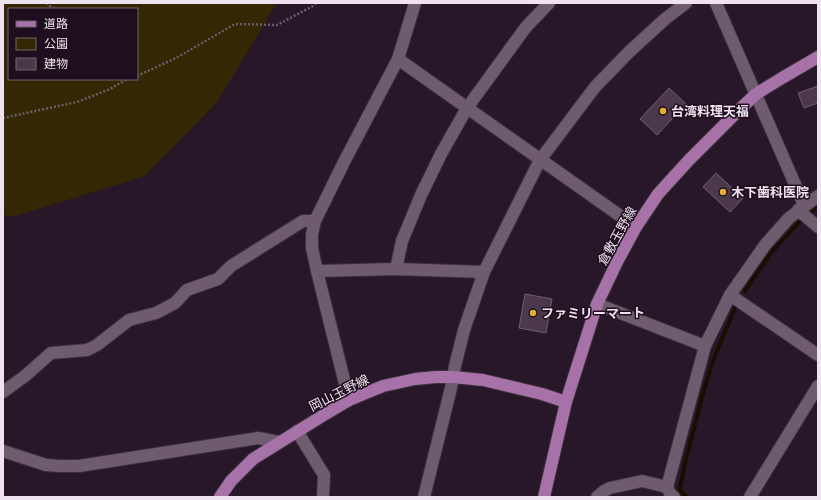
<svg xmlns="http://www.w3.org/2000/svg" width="821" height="500" viewBox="0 0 821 500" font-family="Raleway,'Noto Sans JP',sans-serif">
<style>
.green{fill:#342703;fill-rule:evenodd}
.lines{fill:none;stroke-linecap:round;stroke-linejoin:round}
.stream{stroke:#170e00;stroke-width:4}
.building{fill:#4b394b;stroke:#715d70}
.minor-casing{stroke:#3c303c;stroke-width:14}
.major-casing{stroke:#3c303c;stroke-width:14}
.path{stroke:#6c5e6d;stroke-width:2.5;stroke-dasharray:2 2;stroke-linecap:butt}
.minor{stroke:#6f5b6e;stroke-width:12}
.major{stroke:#a772a7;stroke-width:12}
.poi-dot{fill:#dfb034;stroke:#1e0e1e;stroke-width:1.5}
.labels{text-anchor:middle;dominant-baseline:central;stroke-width:3;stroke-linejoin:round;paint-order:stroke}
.poi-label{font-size:13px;font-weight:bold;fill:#eee3ee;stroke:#1e0e1e;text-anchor:start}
.street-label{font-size:13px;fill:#eee3ee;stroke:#1e0e1e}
</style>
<rect width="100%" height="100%" fill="#271728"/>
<path class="green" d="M3 3H277L217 102 145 176 12 217 3 215ZM9 9H137V79H9Z"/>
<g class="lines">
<path class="stream" d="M745 291 771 253 800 221 818 206
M688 497 682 493 680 488 685 463 704 390 713 361 735 308"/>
</g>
<path class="building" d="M818 86V103L804 108 798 93Z
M669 88 686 104 657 135 640 119Z
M716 173 743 198 730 212 703 187Z
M525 294 552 299 546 333 519 328Z"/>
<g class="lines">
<defs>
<path id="minor" d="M716 3 804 205
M398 59 636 227
M798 210 818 227
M396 269 402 241 421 195 441 154 467 108 526 27 549 3
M317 271 396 269 484 272
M730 295 818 355
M597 304 705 346
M3 392 25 376 51 353 87 350 97 345 129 320 156 313 175 303 187 290 218 279 231 266 303 221H315
M349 400 317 271 312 248V234L315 221 344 162 398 59 415 3
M297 431 324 475 323 497
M3 451 46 465 60 466H79L258 438 279 442
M424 497 451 388 455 366 464 330 484 272 540 160 595 87 629 52 665 19 686 3
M597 497 604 491 610 488 642 481 667 487
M674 497 671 495 667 487 705 346 730 295 765 245 789 218 818 196
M750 497 818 386"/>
<path id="major" d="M220 497 231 481 253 459 327 413 349 400 383 386 415 379 436 377H453L483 380 542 394 566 402
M544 497 566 402 597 304 617 262 636 227 658 194 689 160 740 109 756 94 782 78 818 57"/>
</defs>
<use href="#minor" class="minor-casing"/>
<use href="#major" class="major-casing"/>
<path class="path" d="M46 3 54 9
M137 76 176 58 235 24 277 25 313 6 316 3
M3 118 77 102 110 89 127 79"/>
<use href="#minor" class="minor"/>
<use href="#major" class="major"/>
</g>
<g class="poi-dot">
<circle cx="663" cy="111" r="4"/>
<circle cx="723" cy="192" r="4"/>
<circle cx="533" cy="313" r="4"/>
</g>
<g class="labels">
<g class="poi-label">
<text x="671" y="111">台湾料理天福</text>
<text x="731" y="192">木下歯科医院</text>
<text x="541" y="313">ファミリーマート</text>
</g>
<g class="street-label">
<text transform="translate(617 236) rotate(-61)">倉敷玉野線</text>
<text transform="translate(339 393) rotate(-27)">岡山玉野線</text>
</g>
</g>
<rect width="821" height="500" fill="none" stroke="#eee3ee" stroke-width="8"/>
<rect x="8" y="8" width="130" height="72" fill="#1e0e1e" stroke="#716371"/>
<rect x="16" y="21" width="20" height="6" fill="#a772a7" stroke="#716371"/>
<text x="44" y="28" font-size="12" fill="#eee3ee">道路</text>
<rect x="16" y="38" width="20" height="12" fill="#342703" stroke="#716371"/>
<text x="44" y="48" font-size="12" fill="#eee3ee">公園</text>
<rect x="16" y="58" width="20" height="12" fill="#4b394b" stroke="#716371"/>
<text x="44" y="68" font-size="12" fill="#eee3ee">建物</text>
</svg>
